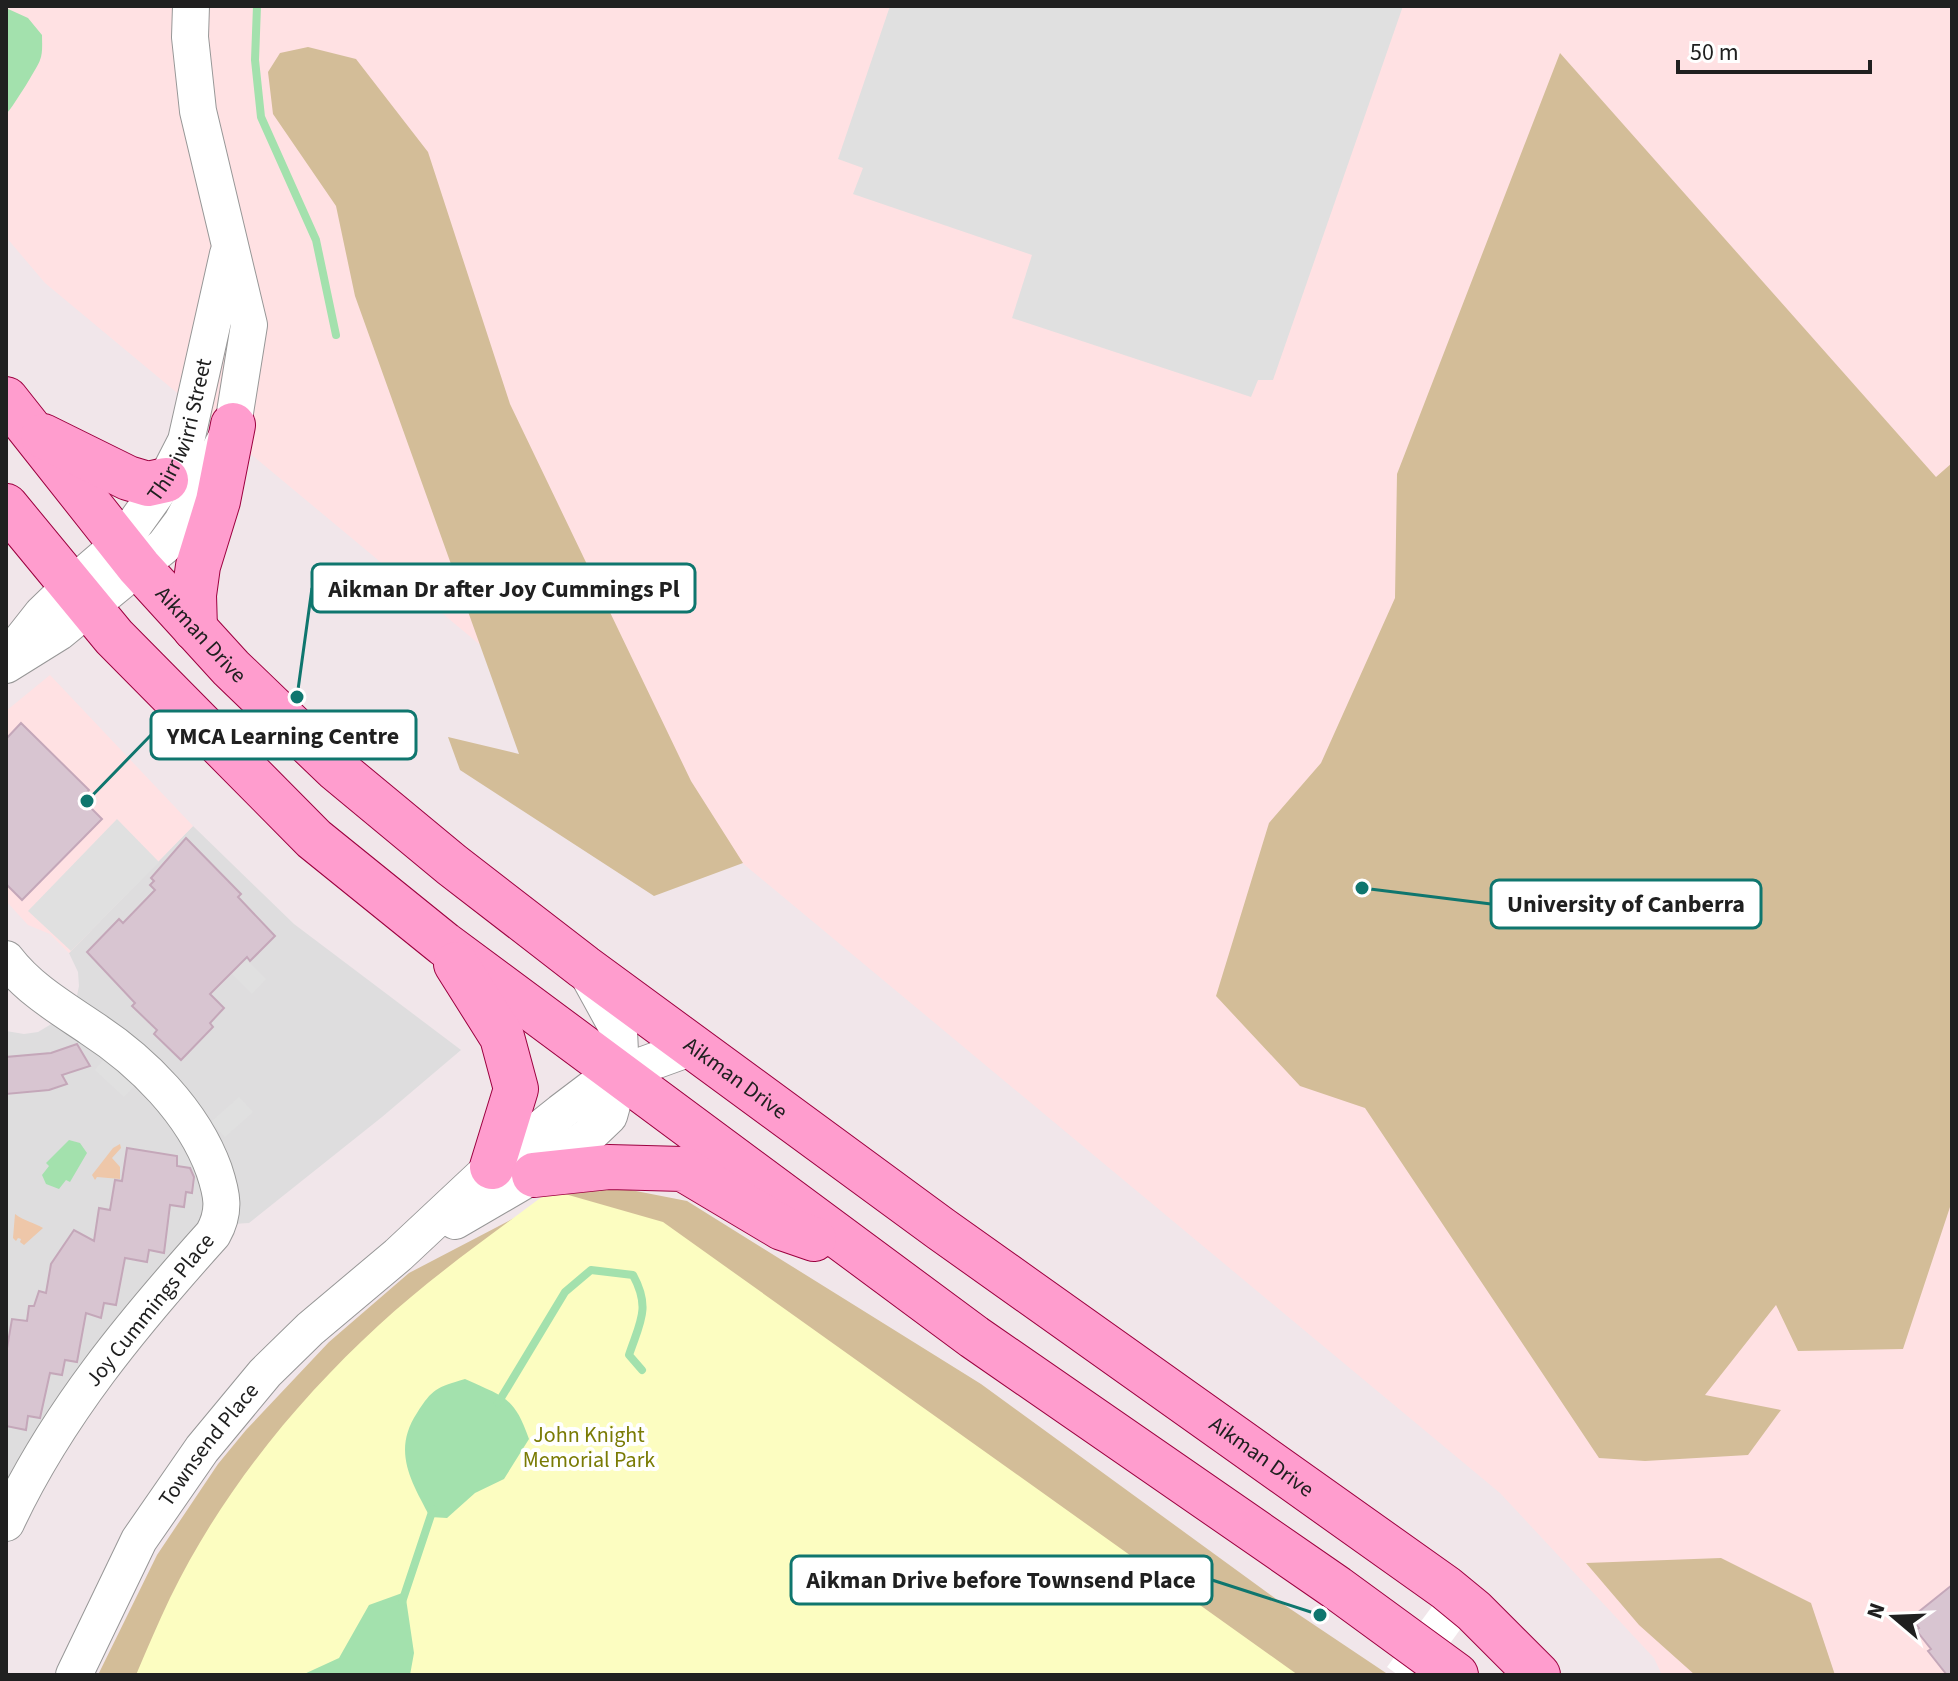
<svg xmlns="http://www.w3.org/2000/svg" width="1958" height="1681" viewBox="0 0 1958 1681" font-family="'Source Sans 3',sans-serif">
<style>
.residential{fill:#deddde}
.education{fill:#ffe1e3}
.grass{fill:#eec7a9}
.forest{fill:#d3bd98}
.park{fill:#fcfdc1}
.parking{fill:#e0e0e0}
.water{fill:#a3e1ad}
.pier{fill:#fff}
.lines{fill:none;stroke-linecap:round;stroke-linejoin:round}
.stream{stroke:#a3e1ad;stroke-width:8}
.building{fill:#d8c5d1;stroke:#c4a7b9;stroke-width:2}
.minor-casing{stroke:#979797;stroke-width:38}
.major-casing{stroke:#9c003f;stroke-width:46}
.minor{stroke:#fff;stroke-width:36}
.major{stroke:#ff9dce;stroke-width:44}
.labels{text-anchor:middle;dominant-baseline:central;stroke-width:8;stroke-linejoin:round;paint-order:stroke}
.street-label{font-size:22px;fill:#202020;stroke:#fff}
.park-label{font-size:22px;fill:#7a7b05;stroke:#fff}
.leader{fill:none;stroke:#0f766e;stroke-width:3}
.callout-dot{fill:#0f766e;stroke:#fff;stroke-width:3}
.callout{fill:#fff;stroke:#0f766e;stroke-width:3}
.callout-label{font-size:24px;text-anchor:middle;font-weight:bold;fill:#202020}
</style>
<rect width="100%" height="100%" fill="#f1e6ea"/>
<path class="residential" d="M193 826 294 924 461 1050 382 1117 249 1223 233 1224 235 1206 75 1005 79 986 78 972 69 953Z
M58 1020 84 1036 186 1136 210 1214 6 1496V1031L24 1034 38 1032Z"/>
<path class="education" d="M6 6H1952V1675H1662L1654 1658 1500 1493 45 283 6 237Z
M50 675 193 826 69 953 50 934 28 925 6 901V711Z"/>
<path class="grass" d="M120 1144 121 1148 112 1158 120 1167V1179L97 1177 95 1180 92 1175 113 1148Z
M15 1214C26 1222 33 1222 43 1228L24 1245 20 1242 21 1239 18 1238 16 1241 13 1238Z"/>
<path class="forest" d="M308 47 356 59 428 152 510 404 691 781 743 863 654 896 460 770 448 737 519 754 355 296 336 206 273 114 268 72 280 53Z
M1560 53 1936 477 1952 463V1201L1903 1349 1798 1351 1776 1305 1705 1395 1781 1410 1748 1455 1645 1461 1599 1458 1365 1108 1300 1086 1216 996 1269 823 1321 763 1395 598 1397 474Z
M595 1183 687 1201 981 1384 1283 1604 1389 1675H98L157 1555 218 1464 246 1430 329 1342 409 1273 562 1193Z
M1721 1558 1811 1603 1835 1675H1695L1639 1625 1586 1563Z"/>
<path class="park" d="M551 1190 663 1222 1298 1675H136C147 1649 158 1623 170 1598 220 1495 295 1402 379 1325 432 1276 493 1234 551 1190Z"/>
<path class="parking" d="M890 6H1403L1273 380H1258L1251 397 1012 318 1032 255 853 194 863 168 838 159Z
M117 819 159 862 71 951 28 911Z
M246 959 266 979 252 994 232 974Z
M109 1053 139 1081 124 1097 95 1070Z
M239 1097 253 1112 225 1137 211 1122Z"/>
<path class="water" d="M6 8 28 18 42 35C42 43 43 53 40 60 39 65 10 112 6 114Z
M69 1140 80 1143 87 1153 70 1182 66 1180 59 1189 46 1184 42 1175 49 1166 46 1163Z
M465 1379C504 1397 514 1396 529 1439L504 1479 475 1493 447 1518 430 1517C411 1481 392 1451 417 1413 433 1388 436 1388 465 1379Z
M405 1592 414 1653 410 1675H302L339 1658 369 1605Z"/>
<path class="pier" d="M1457 1573 1486 1594 1427 1675H1398L1387 1667Z"/>
<g class="lines">
<path class="stream" d="M257 6 255 60 261 117 316 240 336 335
M498 1403 565 1292 591 1270 633 1275C651 1308 640 1322 629 1355L642 1370
M402 1602 433 1509"/>
</g>
<path class="building" d="M21 723 89 790 81 798 102 819 22 900 6 884V739Z
M186 838 241 894 238 897 275 936 250 961 247 957 210 994 224 1008 210 1023 213 1027 181 1060 154 1034 157 1030 132 1006 135 1003 87 952 119 919 123 923 155 890 150 885 154 881 151 878Z
M77 1044 90 1066 62 1075 67 1084 49 1090 6 1094V1057L51 1053Z
M127 1148 177 1156V1166L190 1168 194 1177 192 1193 186 1192 184 1207 170 1205 164 1253 149 1250 147 1262 125 1258 116 1305 104 1303 101 1318 86 1313 77 1362 65 1360 62 1375 50 1373 40 1418 28 1416 26 1430 6 1426V1354L12 1319 27 1321 29 1306H34L39 1291 46 1293 51 1264 74 1230 94 1241 99 1208 110 1210 115 1180 122 1181Z
M1952 1585V1675H1947L1928 1651 1931 1649 1916 1630 1919 1628 1911 1618Z"/>
<g class="lines">
<defs>
<g id="minor">
<path id="s1" d="M16 647 42 614 71 586 121 543 166 480 186 441 228 254"/>
<path d="M6 665 59 632 164 546 182 522 233 425 249 325 198 111 190 37 191 6"/>
<path d="M6 959C29 989 60 1007 91 1028 142 1061 193 1112 214 1170 222 1194 226 1211 213 1234 133 1323 57 1414 6 1523"/>
<path d="M455 1221 534 1175 587 1137 609 1116 621 1073 619 1031 585 969"/>
<path id="s2" d="M74 1675 139 1540 202 1449 265 1373 310 1329 398 1255 492 1167 561 1112 594 1087 621 1073 693 1047"/>
</g>
<g id="major">
<path id="s3" d="M6 399 139 567 231 668 335 768 452 865 584 967 941 1229 1446 1588 1474 1611 1538 1675"/>
<path d="M43 436 128 478 148 484 166 480"/>
<path d="M6 506 114 637 314 839 444 944 974 1337 1337 1588 1456 1675"/>
<path d="M195 629 194 595 198 566 218 501 233 425"/>
<path d="M456 964 502 1037 516 1089 492 1167"/>
<path d="M534 1175 609 1167 683 1169 782 1228 814 1239"/>
</g>
</defs>
<use href="#minor" class="minor-casing"/>
<use href="#major" class="major-casing"/>
<use href="#minor" class="minor"/>
<use href="#major" class="major"/>
</g>
<g class="labels">
<g class="street-label">
<text stroke="none"><textPath href="#s1" startOffset="278">Thirriwirri Street</textPath></text>
<text stroke="none"><textPath href="#s3" startOffset="306">Aikman Drive</textPath></text>
<text stroke="none"><textPath href="#s3" startOffset="1002">Aikman Drive</textPath></text>
<text transform="translate(150 1310) rotate(-51)">Joy Cummings Place</text>
<text stroke="none"><textPath href="#s2" startOffset="268">Townsend Place</textPath></text>
<text stroke="none"><textPath href="#s3" startOffset="1650">Aikman Drive</textPath></text>
</g>
<g class="park-label">
<text x="589" y="1435">John Knight<tspan x="589" dy="25">Memorial Park</tspan></text>
</g>
</g>
<path class="leader" d="M297 697L312 588M87 801L151 735M1362 888L1491 904M1320 1615L1212 1580"/>
<g class="callout-dot">
<circle cx="297" cy="697" r="8"/>
<circle cx="87" cy="801" r="8"/>
<circle cx="1362" cy="888" r="8"/>
<circle cx="1320" cy="1615" r="8"/>
</g>
<g class="callout">
<rect x="312" y="564" width="383" height="48" rx="8"/>
<rect x="151" y="711" width="265" height="48" rx="8"/>
<rect x="1491" y="880" width="270" height="48" rx="8"/>
<rect x="791" y="1556" width="421" height="48" rx="8"/>
</g>
<g class="callout-label">
<text x="504" y="597">Aikman Dr after Joy Cummings Pl</text>
<text x="283" y="744">YMCA Learning Centre</text>
<text x="1626" y="912">University of Canberra</text>
<text x="1001" y="1588">Aikman Drive before Townsend Place</text>
</g>
<rect width="1958" height="1681" fill="none" stroke="#202020" stroke-width="16"/>
<g transform="translate(1894 1617) rotate(289)" stroke="#ffffff" stroke-width="6" paint-order="stroke">
<path d="M0-6L14 30L0 20L-14 30Z" fill="#202020"/>
<text y="-12" font-size="22" font-weight="bold" text-anchor="middle" fill="#202020">N</text>
</g>
<path d="M1678 60v12h192v-12" fill="none" stroke="#202020" stroke-width="4"/>
<text x="1690" y="60" font-size="24" fill="#202020" stroke="#ffffff" stroke-width="6" paint-order="stroke">50 m</text>
</svg>
